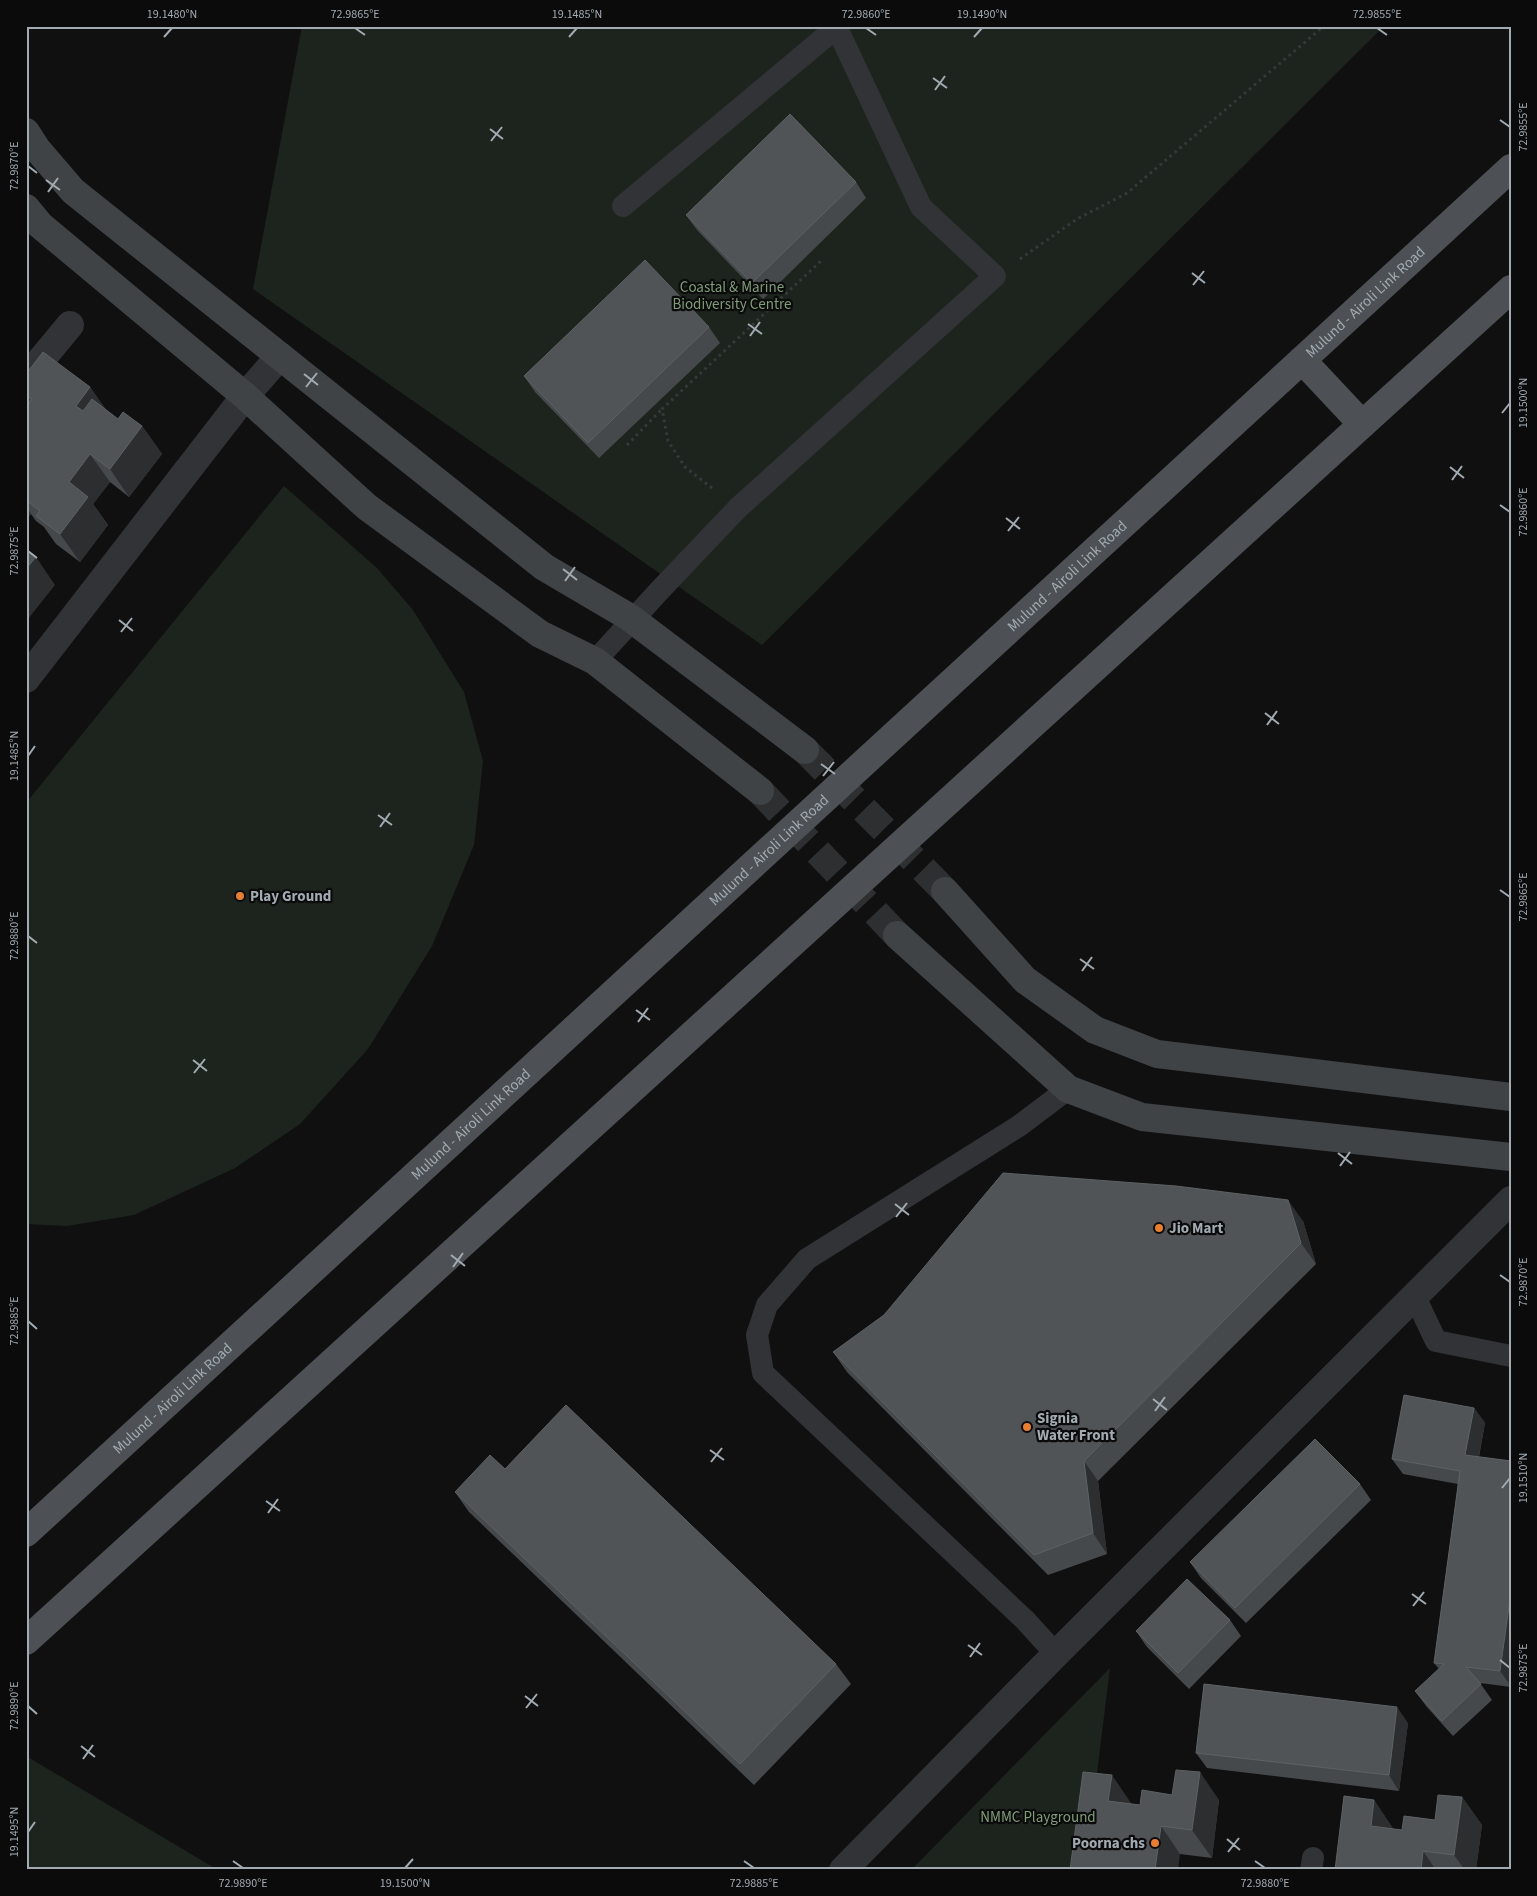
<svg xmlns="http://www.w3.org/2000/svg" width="1537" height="1896" viewBox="0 0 1537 1896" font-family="'Source Sans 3',sans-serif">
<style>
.green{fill:#1d241d}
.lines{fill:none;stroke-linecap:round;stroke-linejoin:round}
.secondary-tunnel{stroke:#2d2f31;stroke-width:28;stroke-dasharray:28 14;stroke-linecap:butt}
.path{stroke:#373a3d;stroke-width:3;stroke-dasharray:2.5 4;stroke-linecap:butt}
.lane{stroke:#313336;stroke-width:22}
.street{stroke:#313336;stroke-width:28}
.secondary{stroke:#3f4346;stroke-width:28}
.primary{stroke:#4d5155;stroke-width:28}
.primary-bridge{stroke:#4d5155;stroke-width:28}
.wall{fill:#46494c}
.shaded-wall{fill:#2c2e30}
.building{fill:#505457;stroke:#5d6265}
.ticks{fill:none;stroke:#a2abb2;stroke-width:2}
.poi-dot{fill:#e87e31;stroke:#0b0b0c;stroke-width:2}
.labels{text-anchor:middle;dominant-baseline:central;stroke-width:4.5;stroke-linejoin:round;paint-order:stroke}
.park-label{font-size:15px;fill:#809c79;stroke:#0b0b0c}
.street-label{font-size:15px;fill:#a2abb2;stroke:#0b0b0c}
.poi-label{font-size:15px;font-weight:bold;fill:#a2abb2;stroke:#0b0b0c;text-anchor:start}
.neatline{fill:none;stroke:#a2abb2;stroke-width:2}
.ticks-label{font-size:12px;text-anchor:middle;fill:#a2abb2}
</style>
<rect width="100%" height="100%" fill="#101011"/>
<path class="green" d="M302 26H1384L762 645 253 289Z
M284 486 377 568 413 610 464 692 483 761 474 845 432 946 368 1049 300 1124 235 1168 134 1215 67 1226 26 1224V803Z
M1110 1668 1085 1870H911Z
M26 1756 218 1870H26Z"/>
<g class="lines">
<path class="secondary-tunnel" d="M805 750 945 891
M760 791 897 935"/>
<path class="path" d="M1020 259 1077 219 1127 193 1324 26
M627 445 662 409
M712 488 685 467 668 441 662 409 821 261"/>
<path class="lane" d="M623 206 837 27
M595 661 660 590 738 508 995 276 921 207 836 26
M1415 1297 1436 1341 1511 1356
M1056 1654 1025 1620 763 1373 757 1335 767 1305 807 1259 1019 1126 1068 1089
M1311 1870 1313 1858"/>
<path class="street" d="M26 378 70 325
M26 679 245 396 280 356
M843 1870 1056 1654 1511 1200"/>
<path class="secondary" d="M26 132 37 149 73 191 544 567 629 617 805 750
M26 208 40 225 245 396 367 507 540 634 595 661 760 791
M945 891 1025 980 1095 1030 1157 1054 1511 1097
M897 935 1068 1089 1142 1117 1511 1157"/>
<path class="primary" d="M1302 360 1362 424"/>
<g class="primary-bridge">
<path id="s1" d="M26 1533 1511 168"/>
<path d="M26 1641 1511 289"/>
</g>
</g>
<path class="wall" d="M856 182 866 198 763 299 697 230 686 215Z
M709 327 720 343 599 458 535 392 524 376Z
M26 374 90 387 106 410 118 419 142 426 162 454 129 497 110 482 93 504 108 525 80 562 56 544 44 527 36 521 31 514 26 520V407L28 405 26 402Z
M1303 1221 1316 1264 1098 1481 1107 1554 1048 1575 847 1372 833 1352Z
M1474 1408 1485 1423 1479 1457 1511 1461V1687L1480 1683 1492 1700 1453 1736 1426 1706 1415 1691 1439 1669 1434 1663 1458 1484 1403 1474 1392 1459Z
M505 1469 836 1664 851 1684 754 1785 469 1512 455 1492Z
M1360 1484 1371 1500 1246 1623 1201 1578 1190 1562Z
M1230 1620 1241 1636 1189 1689 1147 1647 1136 1631Z
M1408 1723 1399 1791 1207 1768 1196 1753Z
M1172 1795 1219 1800 1212 1858 1180 1854 1070 1870 1131 1803V1804L1140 1805Z
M1462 1797 1482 1825 1476 1870H1335L1374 1800 1393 1829 1402 1830 1435 1820Z"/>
<path class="shaded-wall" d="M90 387 110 415 96 434 76 406Z
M142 426 162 454 129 497 110 469Z
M90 454 110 482 93 504 108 525 80 562 60 534 69 482Z
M26 507 31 514 26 520Z
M36 557 55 585 28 619 26 615V569Z
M1288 1200 1303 1221 1316 1264 1301 1243Z
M1474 1408 1485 1423 1476 1471 1465 1455Z
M1084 1461 1098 1481 1107 1554 1093 1533Z
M1511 1592V1686L1500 1671Z
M1397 1707 1408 1723 1399 1791 1389 1775Z
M1200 1772 1219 1800 1212 1858 1192 1830Z
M1112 1775 1131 1803 1128 1829 1108 1801Z
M1462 1797 1482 1825 1476 1870H1465L1454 1855Z
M1374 1800 1393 1828 1390 1854 1371 1826Z
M1161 1826 1180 1854 1178 1870H1155Z
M1423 1851 1436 1870H1421Z"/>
<path class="building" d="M790 114 856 182 752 283 686 215Z
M645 260 709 327 588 443 524 376Z
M43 352 90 387 76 406 83 411 92 399 118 419 123 412 142 426 110 469 90 454 69 482 88 497 60 534 36 516 40 511 26 500V407L32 399 26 395V374Z
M26 549 36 557 26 569Z
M1003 1173 1176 1186 1288 1200 1301 1243 1084 1461 1093 1533 1034 1555 833 1352 884 1315Z
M1404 1395 1474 1408 1465 1455 1511 1461V1592L1500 1671 1466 1667 1481 1684 1442 1721 1415 1691 1444 1664 1434 1663 1460 1471 1392 1459Z
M566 1405 836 1664 740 1764 455 1492 490 1455 505 1469Z
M1315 1439 1360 1484 1235 1608 1190 1562Z
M1187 1579 1230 1620 1178 1673 1136 1631Z
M1204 1684 1397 1707 1389 1775 1196 1753Z
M1176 1770 1200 1772 1192 1830 1161 1826 1155 1870H1070L1083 1772 1112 1775 1108 1801 1140 1805 1142 1790 1172 1795Z
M1438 1795 1462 1797 1454 1855 1423 1851 1421 1870H1335L1344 1796 1374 1800 1371 1826 1402 1830 1404 1816 1435 1820Z"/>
<path class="ticks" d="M355 28 365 35M866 28 876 35M1377 28 1387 35M164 37 172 28M569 37 577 28M974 37 982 28M933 78 947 88M935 90 945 76M1500 120 1510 127M490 129 503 139M491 141 502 127M28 166 37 173M46 180 60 190M48 192 58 178M1192 273 1205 283M1193 285 1204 271M748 324 762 334M750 336 760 322M304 374 318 385M306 387 317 373M1502 413 1510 403M1450 467 1464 478M1452 480 1462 466M1500 505 1510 512M1006 518 1020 529M1008 531 1019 517M28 551 37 558M563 569 577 580M565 581 575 567M119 620 133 631M121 632 132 618M1265 713 1279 724M1267 725 1277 711M28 756 35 746M821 764 835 774M823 776 834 762M378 815 392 825M380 827 390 813M1500 890 1510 897M28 936 37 943M1080 959 1094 969M1082 971 1092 957M636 1010 650 1020M638 1022 648 1008M193 1060 207 1071M194 1073 205 1059M1338 1153 1352 1164M1340 1166 1350 1152M895 1204 909 1215M896 1217 907 1203M451 1255 465 1266M453 1267 463 1253M1500 1275 1510 1282M28 1321 37 1329M1153 1399 1167 1410M1155 1411 1165 1397M710 1450 724 1460M711 1462 722 1448M1502 1488 1510 1478M266 1501 280 1511M268 1513 278 1499M1412 1594 1426 1604M1413 1606 1424 1592M968 1645 982 1655M970 1657 980 1643M1500 1660 1510 1668M525 1696 538 1706M28 1706 37 1714M526 1708 537 1694M81 1746 95 1757M83 1759 93 1745M28 1832 35 1822M1227 1839 1240 1850M1228 1852 1239 1838M233 1861 243 1868M744 1861 754 1868M1255 1861 1265 1868M405 1868 413 1859"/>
<g class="poi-dot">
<circle cx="240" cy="896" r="5"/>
<circle cx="1159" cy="1228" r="5"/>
<circle cx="1027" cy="1427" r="5"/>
<circle cx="1155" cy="1843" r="5"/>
</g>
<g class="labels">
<g class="park-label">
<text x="732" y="287">Coastal &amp; Marine<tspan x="732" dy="17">Biodiversity Centre</tspan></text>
<text x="1038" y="1817">NMMC Playground</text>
</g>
<g class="street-label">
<text stroke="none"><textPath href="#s1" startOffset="1819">Mulund - Airoli Link Road</textPath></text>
<text stroke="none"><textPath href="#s1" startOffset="1414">Mulund - Airoli Link Road</textPath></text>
<text stroke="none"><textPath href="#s1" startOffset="1009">Mulund - Airoli Link Road</textPath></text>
<text stroke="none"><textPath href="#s1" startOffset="604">Mulund - Airoli Link Road</textPath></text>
<text stroke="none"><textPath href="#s1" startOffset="199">Mulund - Airoli Link Road</textPath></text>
</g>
<g class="poi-label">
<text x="250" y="896">Play Ground</text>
<text x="1169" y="1228">Jio Mart</text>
<text x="1037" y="1418">Signia<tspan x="1037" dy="17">Water Front</tspan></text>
<text x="1145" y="1843" text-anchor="end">Poorna chs</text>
</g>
</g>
<rect width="1537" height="1896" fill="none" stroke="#0b0b0c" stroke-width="55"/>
<rect x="28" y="28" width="1482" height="1840" class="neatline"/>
<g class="ticks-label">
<text x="172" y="18">19.1480°N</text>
<text x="355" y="18">72.9865°E</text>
<text x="577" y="18">19.1485°N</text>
<text x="866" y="18">72.9860°E</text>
<text x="982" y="18">19.1490°N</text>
<text x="1377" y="18">72.9855°E</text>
<text transform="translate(1523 127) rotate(-90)" y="4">72.9855°E</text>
<text transform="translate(14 166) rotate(-90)" y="4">72.9870°E</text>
<text transform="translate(1523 403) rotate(-90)" y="4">19.1500°N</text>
<text transform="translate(1523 512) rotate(-90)" y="4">72.9860°E</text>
<text transform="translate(14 551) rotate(-90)" y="4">72.9875°E</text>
<text transform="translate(14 756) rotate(-90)" y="4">19.1485°N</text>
<text transform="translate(1523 897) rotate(-90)" y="4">72.9865°E</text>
<text transform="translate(14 936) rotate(-90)" y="4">72.9880°E</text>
<text transform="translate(1523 1282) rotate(-90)" y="4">72.9870°E</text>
<text transform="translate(14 1321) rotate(-90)" y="4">72.9885°E</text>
<text transform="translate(1523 1478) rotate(-90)" y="4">19.1510°N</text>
<text transform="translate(1523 1668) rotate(-90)" y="4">72.9875°E</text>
<text transform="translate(14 1706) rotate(-90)" y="4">72.9890°E</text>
<text transform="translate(14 1832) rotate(-90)" y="4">19.1495°N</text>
<text x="243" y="1887">72.9890°E</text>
<text x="405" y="1887">19.1500°N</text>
<text x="754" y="1887">72.9885°E</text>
<text x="1265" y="1887">72.9880°E</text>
</g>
</svg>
